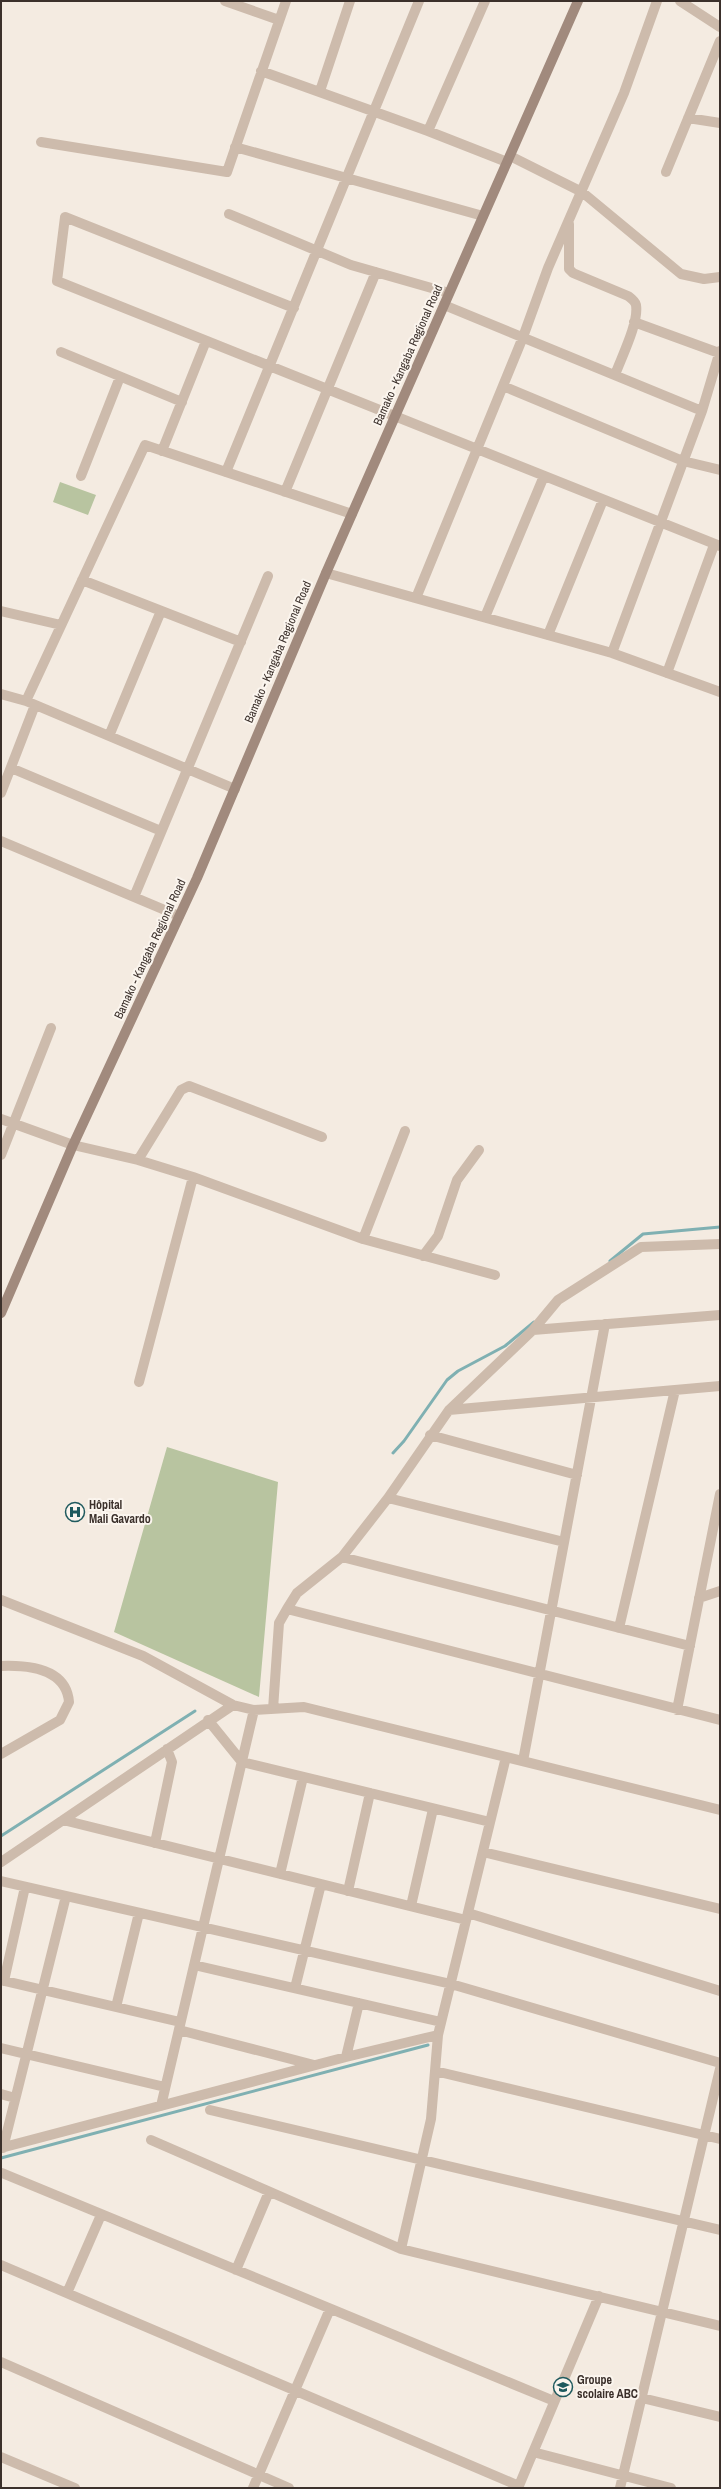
<svg xmlns="http://www.w3.org/2000/svg" width="721" height="2489" viewBox="0 0 721 2489" font-family="'Archivo Narrow',sans-serif">
<style>
.green{fill:#b8c4a0}
.lines{fill:none;stroke-linecap:round;stroke-linejoin:round}
.stream{stroke:#7fb0b2;stroke-width:3}
.street{stroke:#cdbbac;stroke-width:10}
.secondary{stroke:#a18a7d;stroke-width:10}
.labels{text-anchor:middle;dominant-baseline:central;stroke-width:4;stroke-linejoin:round;paint-order:stroke}
.street-label{font-size:12px;fill:#3b302b;stroke:#fbf5ee}
.poi-label{font-size:12px;font-weight:bold;fill:#3b302b;stroke:#fbf5ee;text-anchor:start}
</style>
<rect width="100%" height="100%" fill="#f4ebe1"/>
<path class="green" d="M60 482 96 495 88 515 53 502Z
M167 1447 278 1482 259 1697 114 1632Z"/>
<g class="lines">
<path class="stream" d="M610 1261 643 1234 720 1227
M393 1453 404 1441 447 1380 458 1371 505 1346 534 1322
M1 1836 195 1711
M1 2158 428 2045"/>
<path class="street" d="M225 1 279 20
M680 1 720 27
M261 71 428 131 507 162
M320 91 350 1
M688 118 720 123
M428 131 485 1
M41 142 227 172 286 1
M235 147 483 216
M510 156 582 192 681 274 704 279 720 277
M666 172 720 41
M229 214 351 265 449 293
M569 224V269L573 273 628 296C632 299 635 301 636 305 639 323 621 358 615 375
M444 305 702 411
M294 308 65 217 57 281 720 546
M634 322 719 353
M61 352 182 402
M503 386 683 461 720 470
M162 451 206 341
M226 472 419 1
M81 476 120 377
M285 492 376 272
M326 573 612 653 720 692
M82 580 241 642
M416 598 523 337 548 268 624 93 657 1
M1 611 61 625
M485 617 544 476
M548 635 603 500
M612 653 702 411 720 351
M667 673 714 545
M1 694 26 701 235 789
M26 701 145 445 352 514
M109 736 161 611
M11 768 161 831
M1 793 35 705
M1 841 179 916
M134 897 268 576
M1 1119 73 1145 138 1160 193 1177 363 1239 495 1275
M1 1155 51 1028
M138 1160 181 1090 189 1086 322 1137
M363 1239 405 1131
M423 1256 438 1236 457 1180 479 1150
M533 1330 720 1315
M139 1382 193 1177
M449 1410 720 1386
M430 1435 577 1475
M388 1498 564 1542
M342 1557 690 1646
M699 1598 720 1591
M1 1600 143 1656 233 1705 254 1710 304 1707 720 1810
M287 1609 720 1720
M619 1628 675 1390
M1 1666C28 1665 66 1668 69 1702L60 1720 1 1754
M273 1709 279 1623 287 1609 297 1593 342 1557 388 1498 449 1410 533 1330 558 1300 641 1247 720 1244
M677 1710 720 1494
M208 1720 242 1762 490 1822
M523 1761 605 1324
M63 1820 466 1920
M155 1843 172 1762 167 1749
M483 1852 720 1909
M1 1862 233 1705
M280 1874 303 1777
M1 1881 451 1984 720 2063
M348 1891 370 1793
M411 1906 433 1809
M468 1913 720 1991
M194 1965 441 2022
M1 1980 180 2022
M4 1981 25 1887
M295 1988 321 1884
M116 2007 139 1913
M179 2030 314 2065
M1 2048 165 2087
M346 2057 359 2003
M435 2071 720 2139
M1 2094 15 2098
M161 2106 254 1710
M210 2110 720 2230
M151 2140 401 2249 720 2326
M1 2148 346 2057 438 2035
M3 2148 66 1896
M2 2173 554 2401
M401 2249 431 2119 438 2035 506 1757
M1 2265 519 2486
M236 2270 269 2192
M67 2293 101 2215
M1 2362 289 2488
M642 2398 720 2417
M533 2452 671 2488
M1 2457 75 2488
M253 2488 330 2309
M518 2488 599 2296
M620 2488 720 2069"/>
<path class="secondary" d="M1 1313 73 1145 197 878 326 573 578 1"/>
</g>
<defs>
<symbol id="hospital-ring" viewBox="-11 -11 22 22"><circle r="9.5" fill="#fbf5ee" stroke="#1f5a5e" stroke-width="1.5"/><path d="M-5-5h3v3.5h4V-5h3V5h-3V1.5h-4V5h-3Z" fill="#1f5a5e"/></symbol>
<symbol id="school-ring" viewBox="-11 -11 22 22"><circle r="9.5" fill="#fbf5ee" stroke="#1f5a5e" stroke-width="1.5"/><path d="M0-5L7-2L0 1L-7-2ZM-4 1L0 2.5L4 1V4Q0 6-4 4Z" fill="#1f5a5e"/></symbol>
</defs>
<g fill-rule="evenodd">
<use href="#hospital-ring" x="64" y="1501" width="22" height="22"/>
<use href="#school-ring" x="552" y="2376" width="22" height="22"/>
</g>
<g class="labels">
<g class="street-label">
<text transform="translate(408 355) rotate(-66)">Bamako - Kangaba Regional Road</text>
<text transform="translate(278 652) rotate(-67)">Bamako - Kangaba Regional Road</text>
<text transform="translate(150 949) rotate(-65)">Bamako - Kangaba Regional Road</text>
</g>
<g class="poi-label">
<text x="89" y="1505">Hôpital<tspan x="89" dy="14">Mali Gavardo</tspan></text>
<text x="577" y="2380">Groupe<tspan x="577" dy="14">scolaire ABC</tspan></text>
</g>
</g>
<rect width="721" height="2489" fill="none" stroke="#3b302b" stroke-width="4"/>
</svg>
